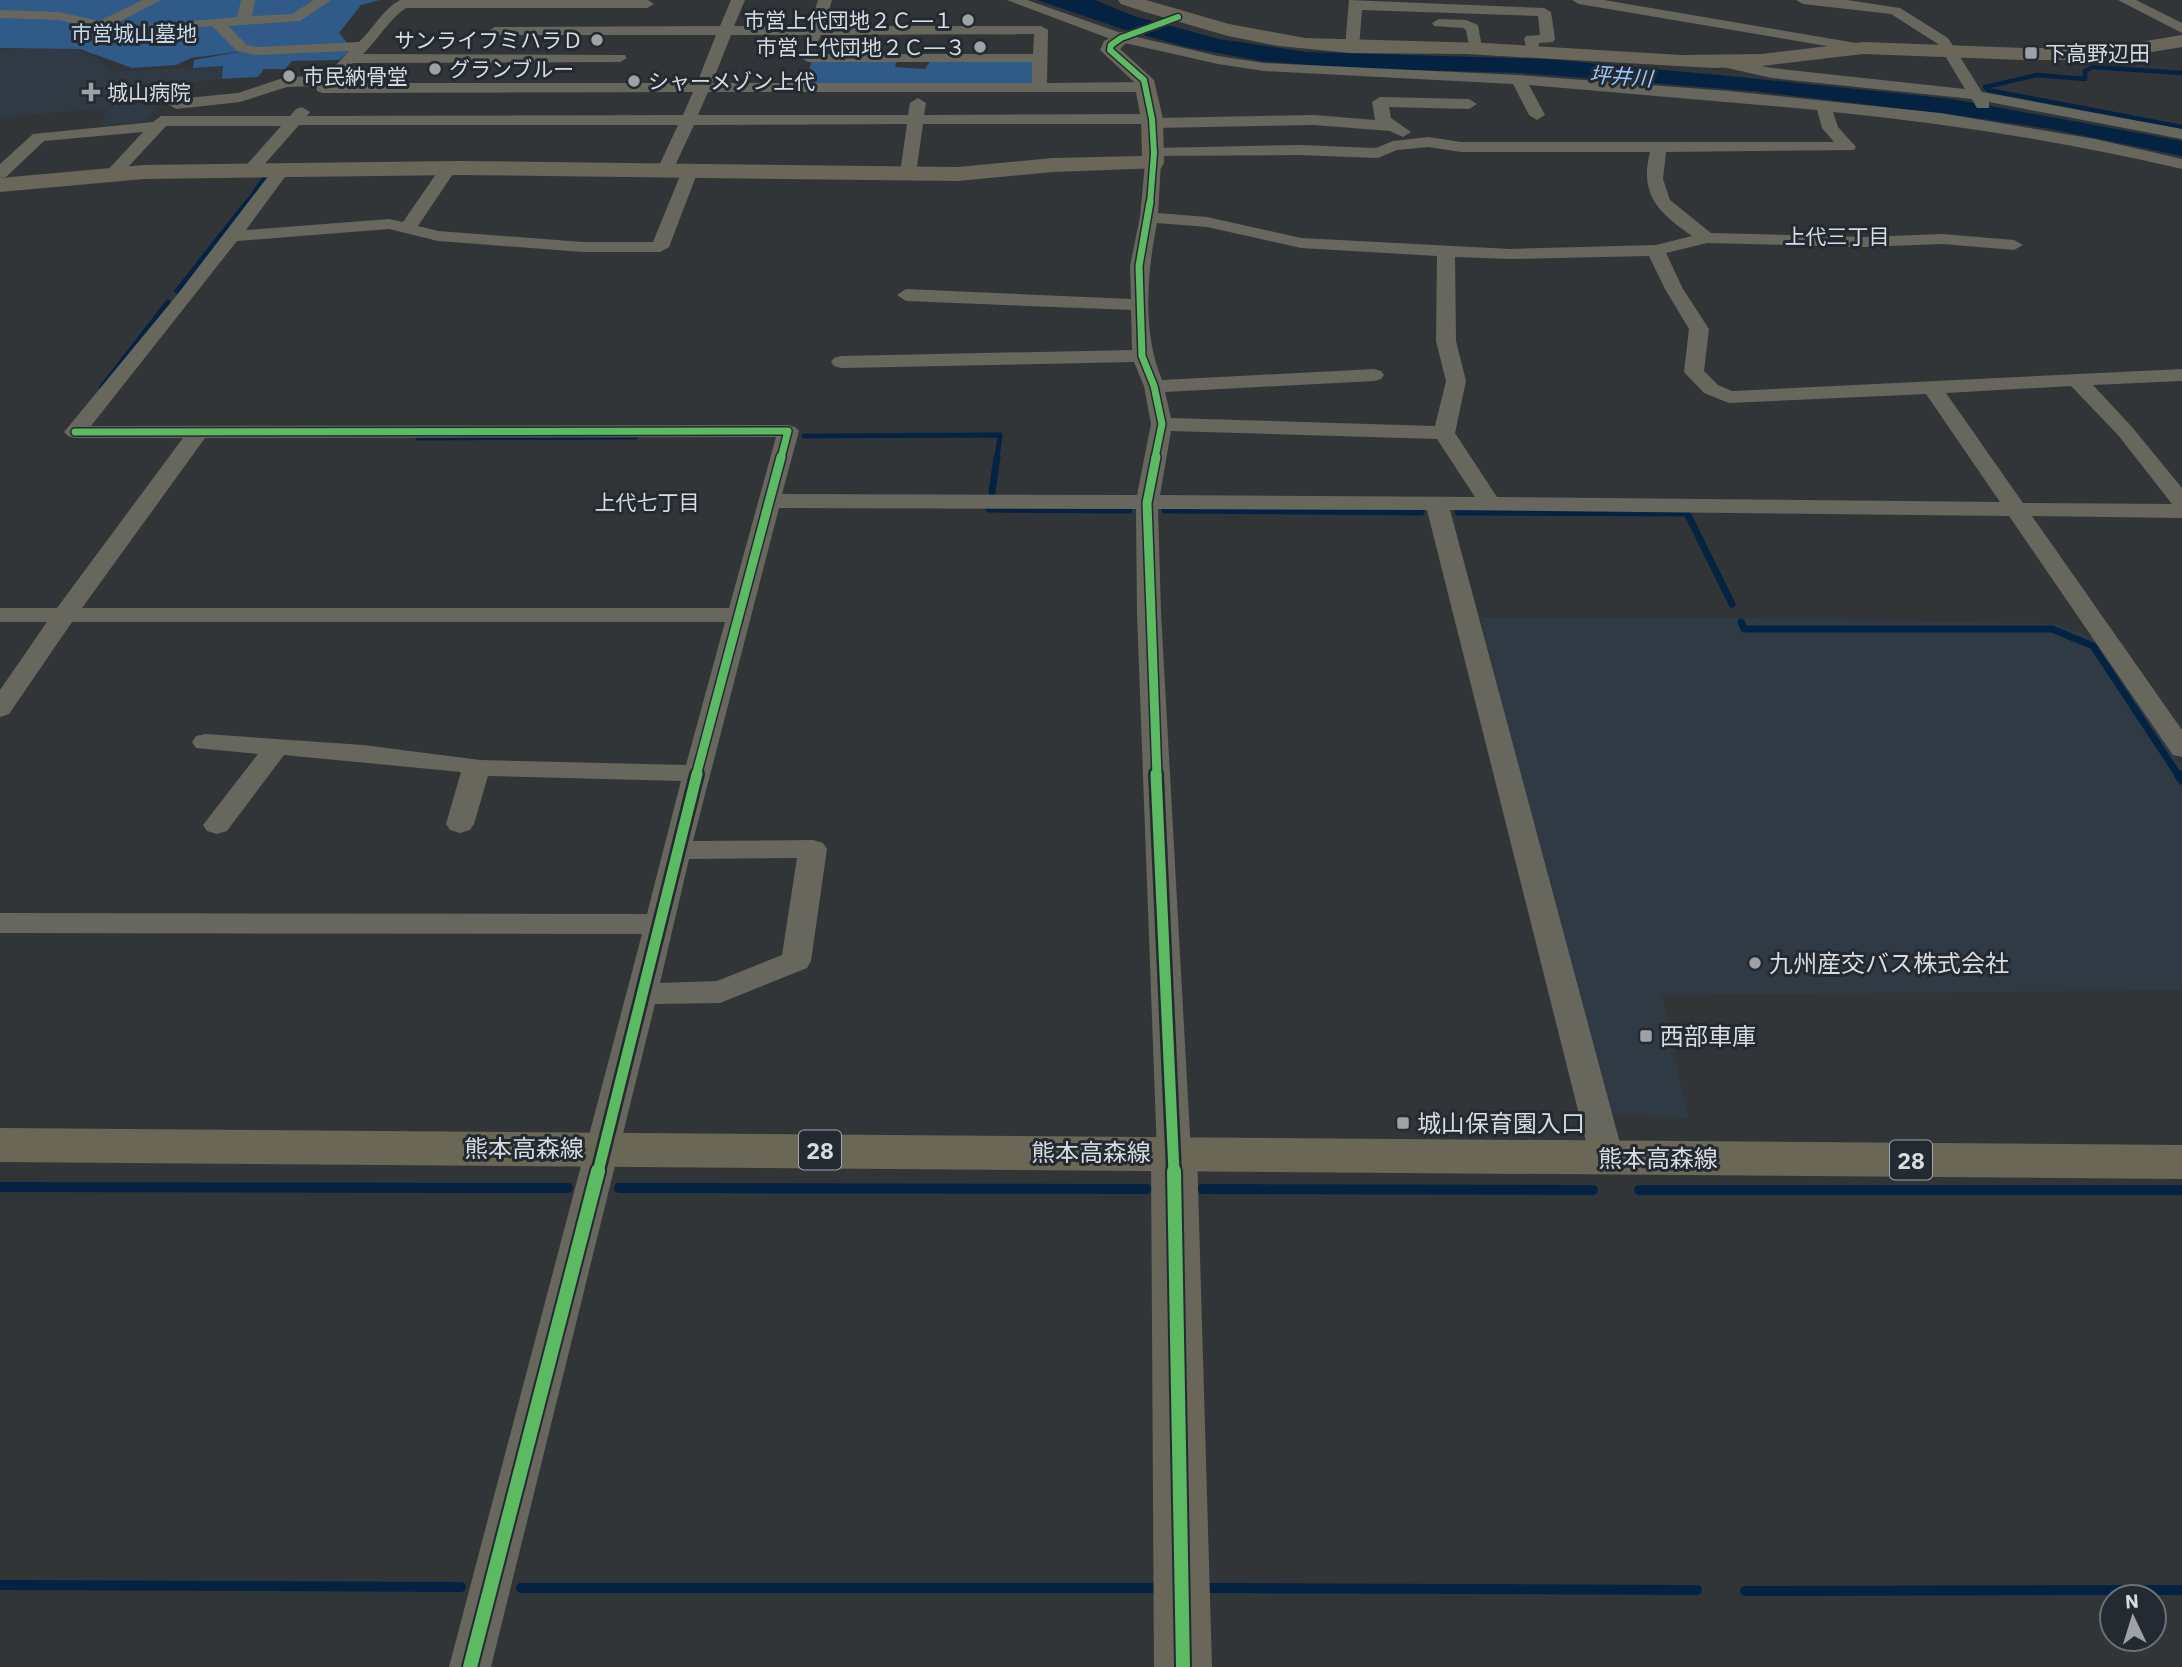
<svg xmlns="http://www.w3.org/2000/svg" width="2182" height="1667" viewBox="0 0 2182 1667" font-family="'IBM Plex Sans','Noto Sans JP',sans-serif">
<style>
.built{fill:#303a45}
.green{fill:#305a88}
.water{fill:#042343}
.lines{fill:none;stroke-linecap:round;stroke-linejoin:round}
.stream-far4{stroke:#042343;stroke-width:4.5}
.stream-far3{stroke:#042343;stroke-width:5}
.stream-far2{stroke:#042343;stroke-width:7}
.stream-far1{stroke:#042343;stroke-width:9}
.stream{stroke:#042343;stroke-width:10}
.street{fill:#68675e;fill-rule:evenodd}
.secondary{fill:#6a675a;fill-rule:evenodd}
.primary{fill:#6b6757;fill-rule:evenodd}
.cycleway-far4-casing{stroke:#242a31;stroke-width:9}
.cycleway-far3-casing{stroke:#242a31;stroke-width:10}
.cycleway-far2-casing{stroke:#242a31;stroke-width:12}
.cycleway-far1-casing{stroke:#242a31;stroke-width:16}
.cycleway-casing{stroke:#242a31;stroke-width:18}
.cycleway-far4{stroke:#5cba63;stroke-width:6}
.cycleway-far3{stroke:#5cba63;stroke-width:7}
.cycleway-far2{stroke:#5cba63;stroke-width:9}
.cycleway-far1{stroke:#5cba63;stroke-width:11}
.cycleway{stroke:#5cba63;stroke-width:14}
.poi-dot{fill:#9ea2a6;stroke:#242a31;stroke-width:2.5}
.labels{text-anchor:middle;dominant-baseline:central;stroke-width:6;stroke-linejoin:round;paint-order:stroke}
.far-poi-label{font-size:21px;fill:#d8dce1;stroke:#242a31;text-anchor:start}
.far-park-label{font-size:21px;fill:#c9d9ec;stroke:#242a31}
.far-water-label{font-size:21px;font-style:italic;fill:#96c6fd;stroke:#242a31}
.far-neighbourhood-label{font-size:21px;fill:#d8dce1;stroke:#242a31}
.shield{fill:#242a31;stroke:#a2a7ac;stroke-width:2}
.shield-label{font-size:23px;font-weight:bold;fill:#d8dce1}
.poi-label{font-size:24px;fill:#d8dce1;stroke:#242a31;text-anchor:start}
.street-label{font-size:24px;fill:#d8dce1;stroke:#242a31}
</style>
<rect width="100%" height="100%" fill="#323538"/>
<path class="built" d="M45 49 79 50 100 60 110 72 222 67 221 79 183 83 180 101 158 104 145 122 102 125 107 108 0 117V50Z
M1480 618H1735L2054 624 2092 637 2182 765V990L1662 995 1688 1118 1606 1114Z"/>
<path class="green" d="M0 0H380L361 5 339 33 352 49 339 60 292 61 285 69H264L258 77 222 79 223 66 193 68 194 60 244 51 191 58 176 65 132 68 80 49 0 48Z
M812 60H897L895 67 925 69 931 60 1035 61 1034 84H805Z"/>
<path class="water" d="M1037 0H1095L1134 16 1219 39 1307 52 1547 59 1729 76 1952 99 2182 141V156L2051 129 1955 115 1752 91 1522 73 1342 68 1261 61 1186 47 1122 29Z"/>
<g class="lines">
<path class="stream-far4" d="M1985 87 2037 75 2085 79V71L2093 67 2182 73
M1985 87 1988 90 2182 127
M246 204 267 175"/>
<path class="stream-far3" d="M177 291 247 202
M101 388 168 302
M804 436 1000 435 997 458
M418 438 636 437"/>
<path class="stream-far2" d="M992 492 997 457
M989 509 1129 510
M1165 510 1421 512
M1458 512 1687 513 1732 604
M1741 622 1744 629H2052L2093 646 2179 776"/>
<path class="stream-far1" d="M2178 774 2182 780"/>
<path class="stream" d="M0 1187 568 1188
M619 1188 1147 1189
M1202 1189 1593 1190
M1639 1190H2182
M0 1585 461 1587
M521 1588H1162
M1199 1588 1697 1590
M1745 1591 2182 1590"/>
<path class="street" d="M143 0H161L115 24 125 27 237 17 241 0H255L252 16 292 14 314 0H331L300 21 228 26 247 45 257 47 359 42C374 28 382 10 400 0H648L654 4 647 8H406C388 20 378 40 363 54L625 55 627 58 620 62 353 63 342 70 335 66 349 51 257 55 237 51 212 26 125 35 59 20 0 18V10L59 12 99 21Z
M731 0H745L734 26H810L818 0H832L824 26H1041L1048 30 1047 83 1144 82 1152 87 1144 92H708L698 115H908L910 103 918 98 926 103 924 115 1152 114 1159 118 1314 115 1375 120 1372 102 1380 97 1469 99 1477 104 1469 109 1389 107 1391 118 1411 132 1403 137 1390 131 1314 125 1152 128 1145 124H923L916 173 908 178 900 173 907 124 694 125 673 170 665 175 657 170 678 125H299L256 174 250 175 242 170 281 126H166L118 178 112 179 104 174 143 132 44 141 6 177 0 178V164L33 134 153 122 161 116H290L296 109 302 107 310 112 307 116 683 115 693 92 322 93 317 91 316 86 287 87 240 102 176 109 168 104 176 99 238 93 286 77 327 76 332 78 333 83H697L716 35H495L488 31 495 27 720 26ZM1034 34 1033 54H808L801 58 808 62H1032V83H712L731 35H807L804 45 811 49 816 48 821 35Z
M1007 0H1027L1121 33 1178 13 1185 17 1183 20 1137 37 1218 56 1264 63 1518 75 1729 91 1940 113 2095 139 2182 159V169C2067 142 1951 124 1833 112L1838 127 1856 147 1854 150 1666 152 1663 179 1670 200 1711 233 1864 237 1942 234 2014 240 2023 245 2014 250 1942 244 1864 247 1707 243 1666 253 1683 289 1709 329 1704 371 1718 385 1732 391 2182 369V381L2093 385 2132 427 2182 488V518L2032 516 2182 730V757L2173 755 2009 516 1450 510 1624 1158 1619 1167 1607 1171 1595 1167 1590 1158 1427 510 1158 509 1161 613 1191 1153 1186 1162 1174 1166 1162 1162 1157 1153 1137 613 1136 509 779 508 693 841 813 840 823 843 827 849 811 961 807 968 720 1003 655 1004 491 1667H449L642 934 0 933V913L647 914 681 781 488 776 474 824 470 830 460 833 450 830 446 824 461 772 284 755 227 831 217 834 207 831 203 825 258 754 196 748 192 742 196 736 205 734 363 745 480 760 686 765 725 622H72L9 714 0 717V690L47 622H0V608H57L183 438H75L68 436 64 432 177 295 276 166 282 165 290 170 246 230 389 219 403 222 443 164 449 163 457 168 418 226 438 231 583 242H653L682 171 690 166 698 171 669 247 660 252H583L438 241 389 229 237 241 91 426 788 425 795 427 799 431 782 494 1137 495 1151 424 1144 386 1134 362 841 368 834 366 831 362 834 358 841 356 1132 350 1131 310 906 301 897 295 906 289 1131 299 1130 266 1140 217 1145 163 1153 158 1161 163 1158 213 1207 217 1301 238 1510 249 1656 245 1692 236C1659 213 1639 195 1650 152H1461L1428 147 1397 150 1378 158 1299 155 1148 156 1146 153 1154 148 1299 145 1376 148 1393 141 1428 137 1461 142H1834L1822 128 1817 110 1529 85 1545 115 1537 120 1529 115 1513 84 1264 71 1218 64 1116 41ZM1157 223 1207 227 1301 248 1437 256 1436 341 1446 381 1435 426 1171 418 1165 392 1374 381 1381 379 1384 375 1381 371 1374 369 1162 380C1142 332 1147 273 1157 223ZM1649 256 1665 289 1689 329 1684 372 1704 393 1729 403 1926 394 2000 502 1497 497 1455 433 1466 381 1456 341 1455 257 1510 259ZM2071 386 2118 435 2172 504 2023 503 1946 393ZM1171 431 1437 439 1475 497 1160 495ZM776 437 729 608H82L205 438ZM797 858 782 955 717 981 660 983 689 859Z
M1349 0 1544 8 1551 12 1555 39 1553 42 1539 43 1538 54H1528L1524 39 1526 36 1540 35 1538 16 1362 10 1359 47 1352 51 1345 47Z
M1572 0H1604L1862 44 1869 48 1862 52 1579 4Z
M1796 0H1847L1900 8 1948 38 1982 92 2182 129V139L1989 102V108H1977L1972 99 1772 78 1709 64 1707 61 1709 58 1714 57 1772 68 1965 89 1938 44 1891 14 1803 4Z
M2118 0H2136L2182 23V33Z
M1439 19 1466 20 1478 25 1482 48 1480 51H1470L1466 30 1463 28 1434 26 1432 23Z"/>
<path class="secondary" d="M1118 0H1146L1229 24 1305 38 1485 43 1681 55 1762 54 1863 42 2024 48H2103L2182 35V47L2103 60H2024L1863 54 1762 66 1714 68 1466 54 1350 53 1279 46 1228 36 1145 12 1121 4Z
M1121 32 1128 34 1131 38 1120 49 1154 80 1163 119 1164 163 1161 168 1053 172 958 181 460 175 144 179 0 192V178L144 165 460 161 958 167 1053 158 1142 156 1141 119 1134 82 1100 50 1104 41Z
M1174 1136 1190 1141 1197 1153 1212 1667H1154L1151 1153 1158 1141Z"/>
<path class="primary" d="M0 1128 2182 1145V1179L0 1162Z"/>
<defs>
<path id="cycleway-far4" d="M1150 204 1154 153 1152 119 1144 80 1110 50 1111 45 1121 38 1178 17"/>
<path id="cycleway-far3" d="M1150 202 1139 266 1142 356 1154 386 1162 424 1155 458
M75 432 788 431 781 458"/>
<path id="cycleway-far2" d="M1156 457 1147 503 1157 776
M696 776 781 457"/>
<path id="cycleway-far1" d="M1156 774 1174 1172
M598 1172 697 774"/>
<path id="cycleway" d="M1174 1171 1183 1667
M470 1667 598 1171"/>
</defs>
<use href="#cycleway-far4" class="cycleway-far4-casing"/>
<use href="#cycleway-far3" class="cycleway-far3-casing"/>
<use href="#cycleway-far2" class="cycleway-far2-casing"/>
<use href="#cycleway-far1" class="cycleway-far1-casing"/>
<use href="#cycleway" class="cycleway-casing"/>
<use href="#cycleway-far4" class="cycleway-far4"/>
<use href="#cycleway-far3" class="cycleway-far3"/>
<use href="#cycleway-far2" class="cycleway-far2"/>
<use href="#cycleway-far1" class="cycleway-far1"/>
<use href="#cycleway" class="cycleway"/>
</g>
<g class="poi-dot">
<circle cx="968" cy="20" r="7"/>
<circle cx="597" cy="40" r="7"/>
<circle cx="980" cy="47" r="7"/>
<rect x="2024" y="46" width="14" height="14" rx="3.5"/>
<circle cx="435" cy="69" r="7"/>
<circle cx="289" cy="76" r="7"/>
<circle cx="634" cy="81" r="7"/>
<path d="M87.5 81.5h7v7h7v7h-7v7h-7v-7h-7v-7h7z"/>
<circle cx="1755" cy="963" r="7"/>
<rect x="1639" y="1029" width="14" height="14" rx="3.5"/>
<rect x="1396" y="1116" width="14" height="14" rx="3.5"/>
</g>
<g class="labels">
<g class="far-poi-label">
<text x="954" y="20" text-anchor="end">市営上代団地２Ｃ―１</text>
<text x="583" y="40" text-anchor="end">サンライフミハラＤ</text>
<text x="966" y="47" text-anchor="end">市営上代団地２Ｃ―３</text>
<text x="2045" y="53">下高野辺田</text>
<text x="449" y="69">グランブルー</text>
<text x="303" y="76">市民納骨堂</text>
<text x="648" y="81">シャーメゾン上代</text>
<text x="107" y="92">城山病院</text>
</g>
<g class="far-park-label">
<text x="134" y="33">市営城山墓地</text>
</g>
<g class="far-water-label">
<text transform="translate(1621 76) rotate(4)">坪井川</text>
</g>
<g class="far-neighbourhood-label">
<text x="1837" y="236">上代三丁目</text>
<text x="647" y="502">上代七丁目</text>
</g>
<g class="shield">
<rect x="799" y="1130.5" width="42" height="39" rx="5"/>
<rect x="1890" y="1140.5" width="42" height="39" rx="5"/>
</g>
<g class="shield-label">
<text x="820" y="1150">28</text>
<text x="1911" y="1160">28</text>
</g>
<g class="poi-label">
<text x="1769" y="963">九州産交バス株式会社</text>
<text x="1660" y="1036">西部車庫</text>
<text x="1417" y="1123">城山保育園入口</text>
</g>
<g class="street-label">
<text x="524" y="1148">熊本高森線</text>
<text x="1091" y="1152">熊本高森線</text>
<text x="1658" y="1158">熊本高森線</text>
</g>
</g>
<g transform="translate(2133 1618) rotate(356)"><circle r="33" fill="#242a31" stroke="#6c7177" stroke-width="2"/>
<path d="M0-5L12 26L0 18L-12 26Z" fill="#9ea2a6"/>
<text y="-10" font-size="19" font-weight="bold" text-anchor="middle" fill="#d8dce1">N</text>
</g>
</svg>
